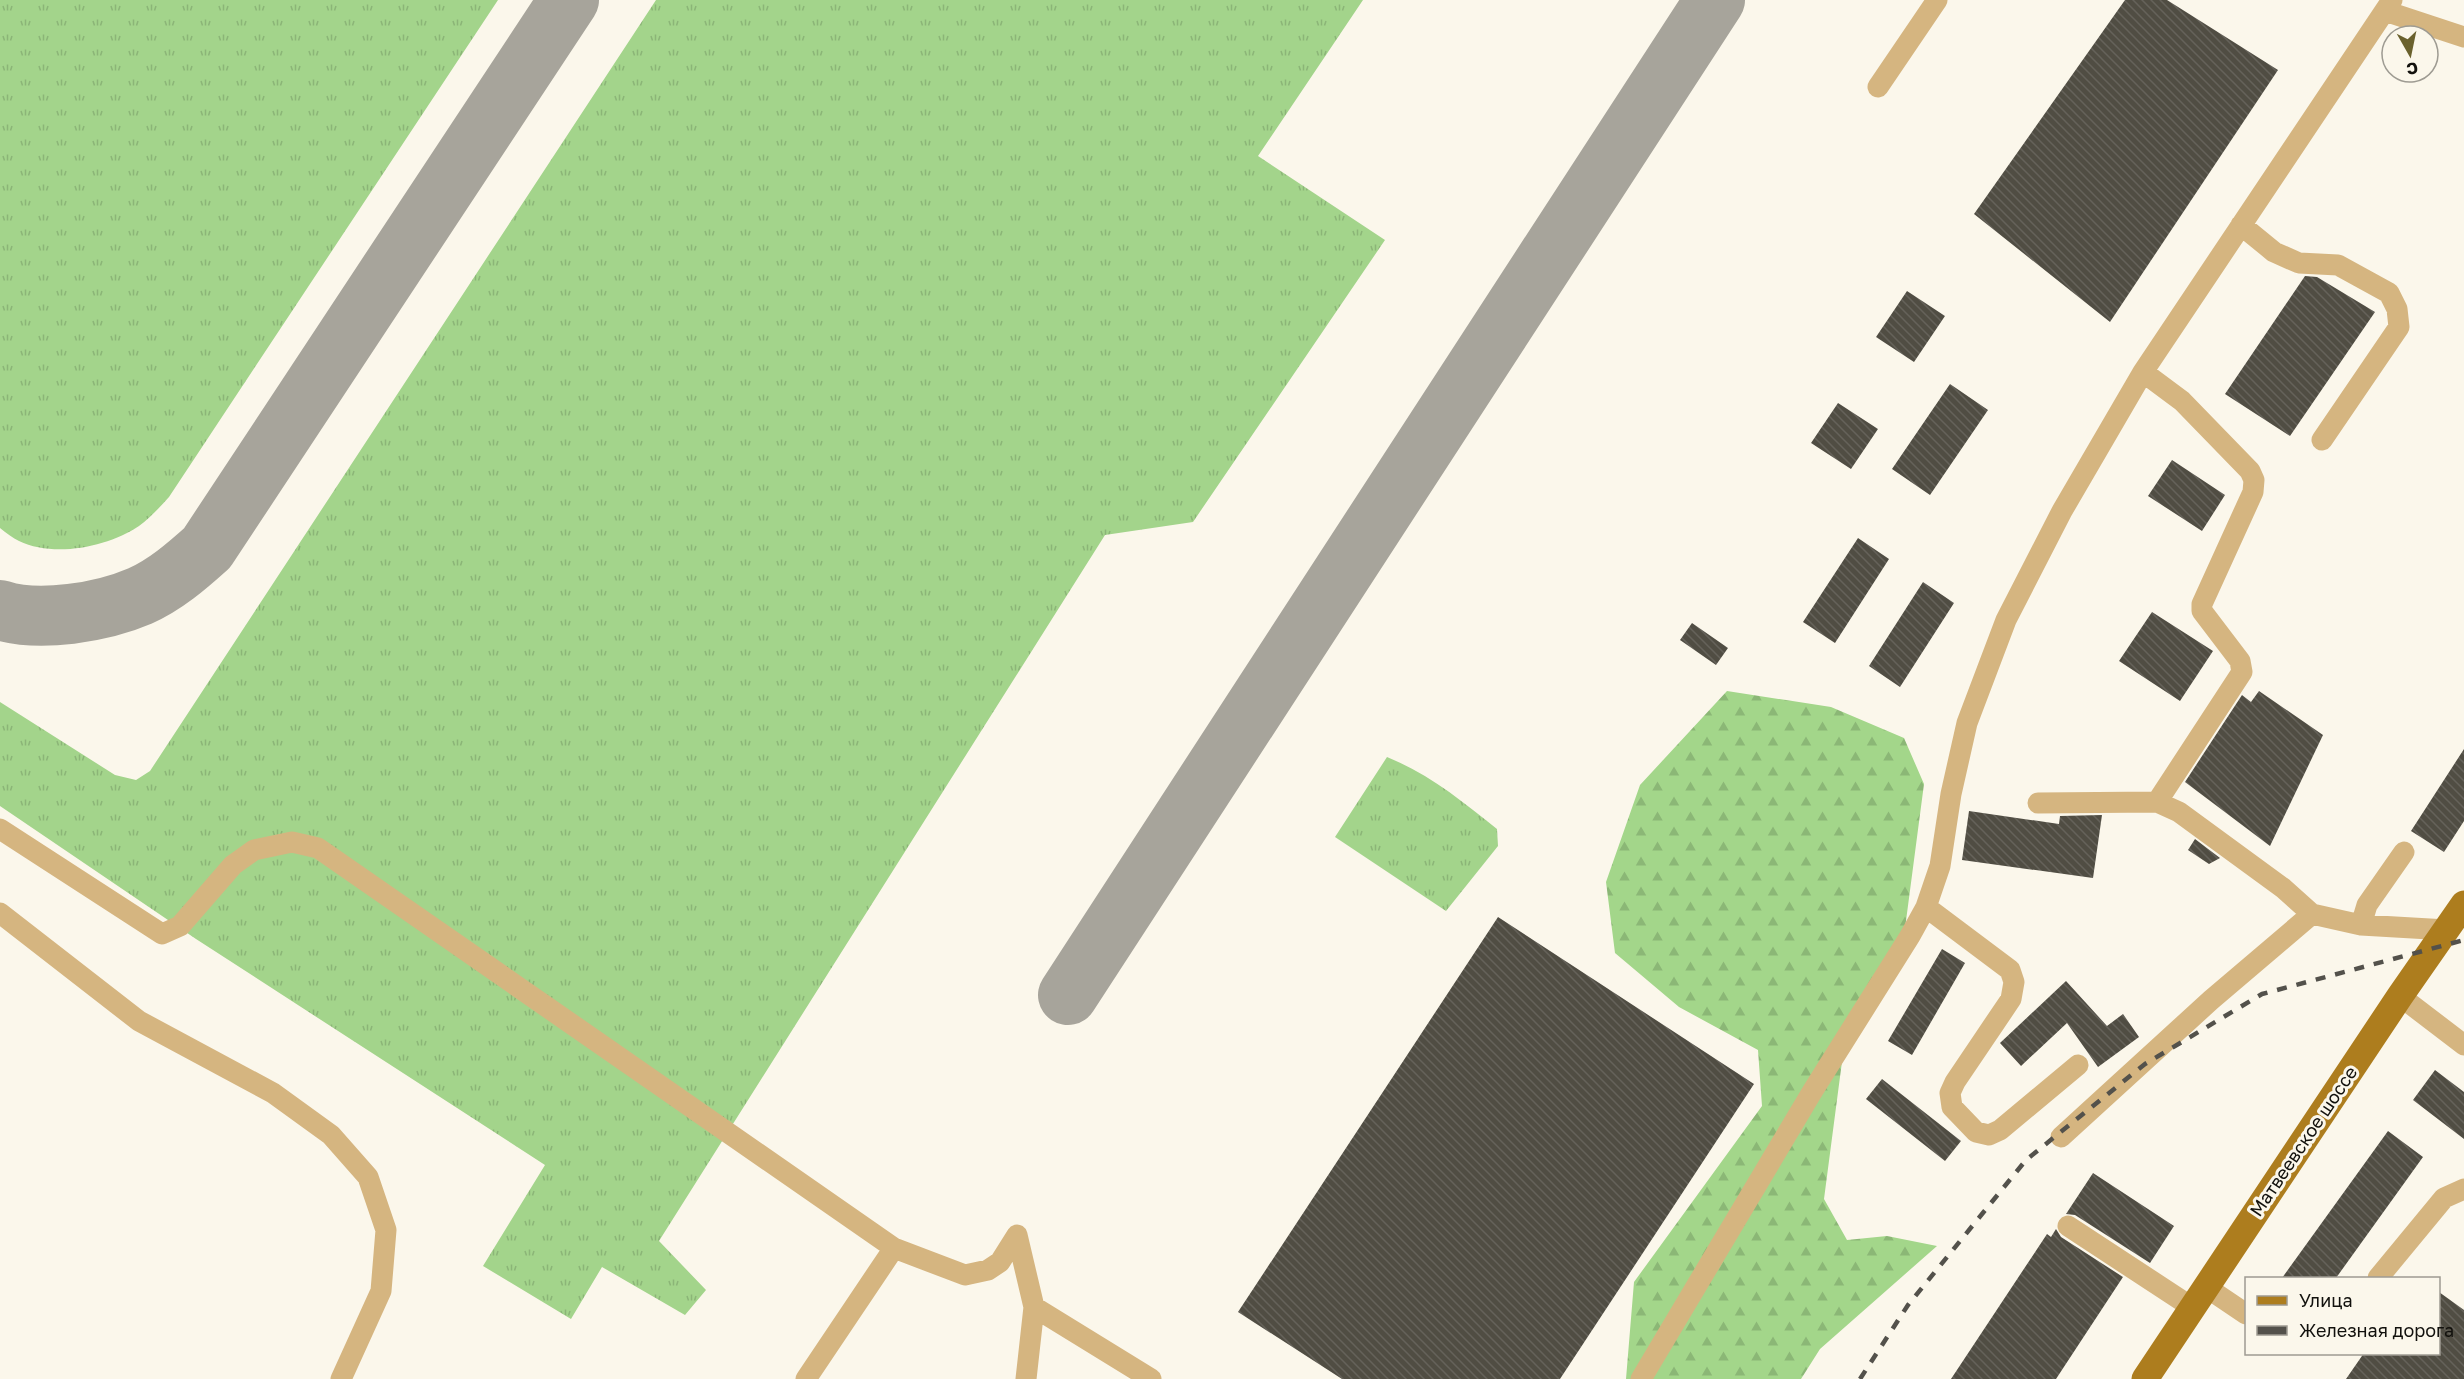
<svg xmlns="http://www.w3.org/2000/svg" width="2464" height="1379" viewBox="0 0 2464 1379" font-family="'Golos Text',sans-serif">
<style>
.grass{fill:url(#grass-tufts)}
.forest{fill:url(#forest-firs)}
.lines{fill:none;stroke-linecap:round;stroke-linejoin:round}
.taxiway{stroke:#a7a49b;stroke-width:60}
.building{fill:url(#building-back-hatch)}
.minor{stroke:#d5b580;stroke-width:21}
.major{stroke:#ad7d1e;stroke-width:27}
.rail{stroke:#53514b;stroke-width:4.5;stroke-dasharray:10 10;stroke-linecap:butt}
.labels{text-anchor:middle;dominant-baseline:central;stroke-width:6;stroke-linejoin:round;paint-order:stroke}
.street-label{font-size:18px;fill:#12110d;stroke:#fbf7eb}
</style>
<defs>
<pattern id="grass-tufts" width="24" height="20" patternUnits="userSpaceOnUse" patternTransform="scale(1.5)"><rect width="24" height="20" fill="#a3d48b"/><path d="M3 7l-1-3M5 7V3M7 7l1-3M15 17l-1-3M17 17v-4M19 17l1-3" fill="none" stroke="#8bb577"/></pattern>
<pattern id="forest-firs" width="22" height="20" patternUnits="userSpaceOnUse" patternTransform="scale(1.5)"><rect width="22" height="20" fill="#a3d68a"/><path d="M5 1l3.5 6h-7zM16 11l3.5 6h-7z" fill="#8bb776"/></pattern>
<pattern id="building-back-hatch" width="6" height="6" patternUnits="userSpaceOnUse" patternTransform="scale(1.5)"><rect width="6" height="6" fill="#504d43"/><path d="M-1 5l2 2M0 0l6 6M5-1l2 2" fill="none" stroke="#65625a"/></pattern>
</defs>
<rect width="100%" height="100%" fill="#fbf7eb"/>
<path class="grass" d="M0 0H498L169 497C160 507 150 518 139 526 108 547 54 558 19 541 13 538 6 533 0 528Z
M656 0H1363L1258 156 1385 240 1193 522 1105 535 659 1241 706 1290 685 1315 602 1267 571 1319 483 1266 545 1165 196 939 0 806V702L115 775 136 780 150 771Z
M1387 757C1429 774 1462 801 1497 829L1498 846 1446 911 1335 837Z"/>
<path class="forest" d="M1727 691 1831 707 1904 738 1924 784 1904 936 1843 1054 1824 1199 1847 1240 1887 1236 1937 1246 1820 1349 1801 1379H1626L1634 1282 1762 1106 1758 1050 1679 1007 1615 953 1606 882 1640 785Z"/>
<g class="lines">
<path class="taxiway" d="M0 610C39 623 103 612 140 596 165 585 187 566 207 548L569 0
M1068 995 1715 0"/>
</g>
<path class="building" d="M2125 0H2167L2278 70 2110 322 1974 214Z
M2305 276 2317 277 2375 312 2290 436 2225 394Z
M1907 291 1945 316 1914 362 1876 337Z
M1950 384 1988 410 1930 495 1892 469Z
M1838 403 1878 429 1851 469 1811 443Z
M2172 460 2225 495 2202 531 2148 496Z
M1858 538 1889 559 1835 643 1803 622Z
M1923 582 1954 603 1900 687 1869 666Z
M2152 612 2213 651 2180 701 2119 661Z
M1692 623 1728 648 1716 665 1680 640Z
M2259 691 2323 735 2270 846 2185 782 2242 695 2251 702Z
M2464 749V821L2444 852 2411 831Z
M1969 811 2059 824 2060 816 2102 815 2093 878 1962 860Z
M2195 839 2220 858 2209 864 2188 850Z
M1498 917 1754 1084 1560 1379H1342L1238 1312Z
M1942 949 1965 963 1912 1055 1888 1041Z
M2066 981 2107 1026 2123 1014 2139 1037 2098 1067 2067 1023 2021 1066 2000 1043Z
M2435 1070 2464 1092V1139L2413 1100Z
M1882 1079 1961 1141 1945 1161 1866 1099Z
M2388 1131 2423 1157 2336 1278H2282Z
M2093 1173 2174 1226 2150 1263 2075 1215 2066 1214Z
M2056 1229 2061 1237 2123 1277 2056 1379H1951L2047 1234 2051 1237Z
M2439 1292 2464 1310V1379H2346L2364 1353H2439Z"/>
<g class="lines">
<path class="minor" d="M2385 11 2464 37
M1878 87 1937 0
M2241 225 2274 252 2299 263 2338 265 2389 293 2397 309 2399 327 2322 440
M2143 372 2182 401 2250 471 2254 480 2253 492 2202 604V611L2240 661 2242 672 2157 802
M2038 803 2157 802 2179 812 2283 888 2312 914 2361 925 2447 930
M0 829 162 934 180 926 233 865 254 850 292 842 318 848 894 1248 965 1275 988 1270 1000 1262 1017 1235
M1926 907 2010 970 2014 982 2011 999 1955 1082 1950 1093 1952 1107 1976 1132 1989 1135 2000 1130 2078 1065
M0 913 139 1021 273 1093 331 1135 368 1177 386 1230 381 1291 341 1379
M2361 925 2367 905 2404 852
M2400 996 2464 1045
M2061 1137 2211 1000 2312 914
M2068 1226 2193 1308
M1017 1235 1034 1307 1026 1379
M2378 1278 2444 1198 2464 1189
M2206 1287 2246 1314
M1034 1307 1151 1379
M806 1379 894 1248
M1641 1379 1812 1092 1910 936 1926 907 1940 866 1951 794 1967 723 2006 620 2062 511 2143 372 2392 0"/>
<path class="major" d="M2145 1379 2400 996 2464 904"/>
<path class="rail" d="M1860 1379 1908 1305 2026 1160 2145 1064 2262 994 2464 940"/>
</g>
<g class="labels">
<g class="street-label">
<text transform="translate(2303 1141) rotate(-56)">Матвеевское шоссе</text>
</g>
</g>
<rect x="2245" y="1277" width="195" height="78" fill="#fbf7eb" stroke="#9e9b92" stroke-width="1.5"/>
<rect x="2257" y="1296" width="30" height="9" fill="#ad7d1e" stroke="#9e9b92" stroke-width="1.5"/>
<text x="2299" y="1307" font-size="18" fill="#12110d">Улица</text>
<rect x="2257" y="1326" width="30" height="9" fill="#53514b" stroke="#9e9b92" stroke-width="1.5"/>
<text x="2299" y="1337" font-size="18" fill="#12110d">Железная дорога</text>
<g transform="translate(2410 54) rotate(171)"><circle r="28" fill="#fbf7eb" stroke="#9e9b92" stroke-width="1.5"/>
<path d="M0-4.5L10 22L0 15L-10 22Z" fill="#6a612d"/>
<text y="-9" font-size="16" font-weight="bold" text-anchor="middle" fill="#12110d">С</text>
</g>
</svg>
